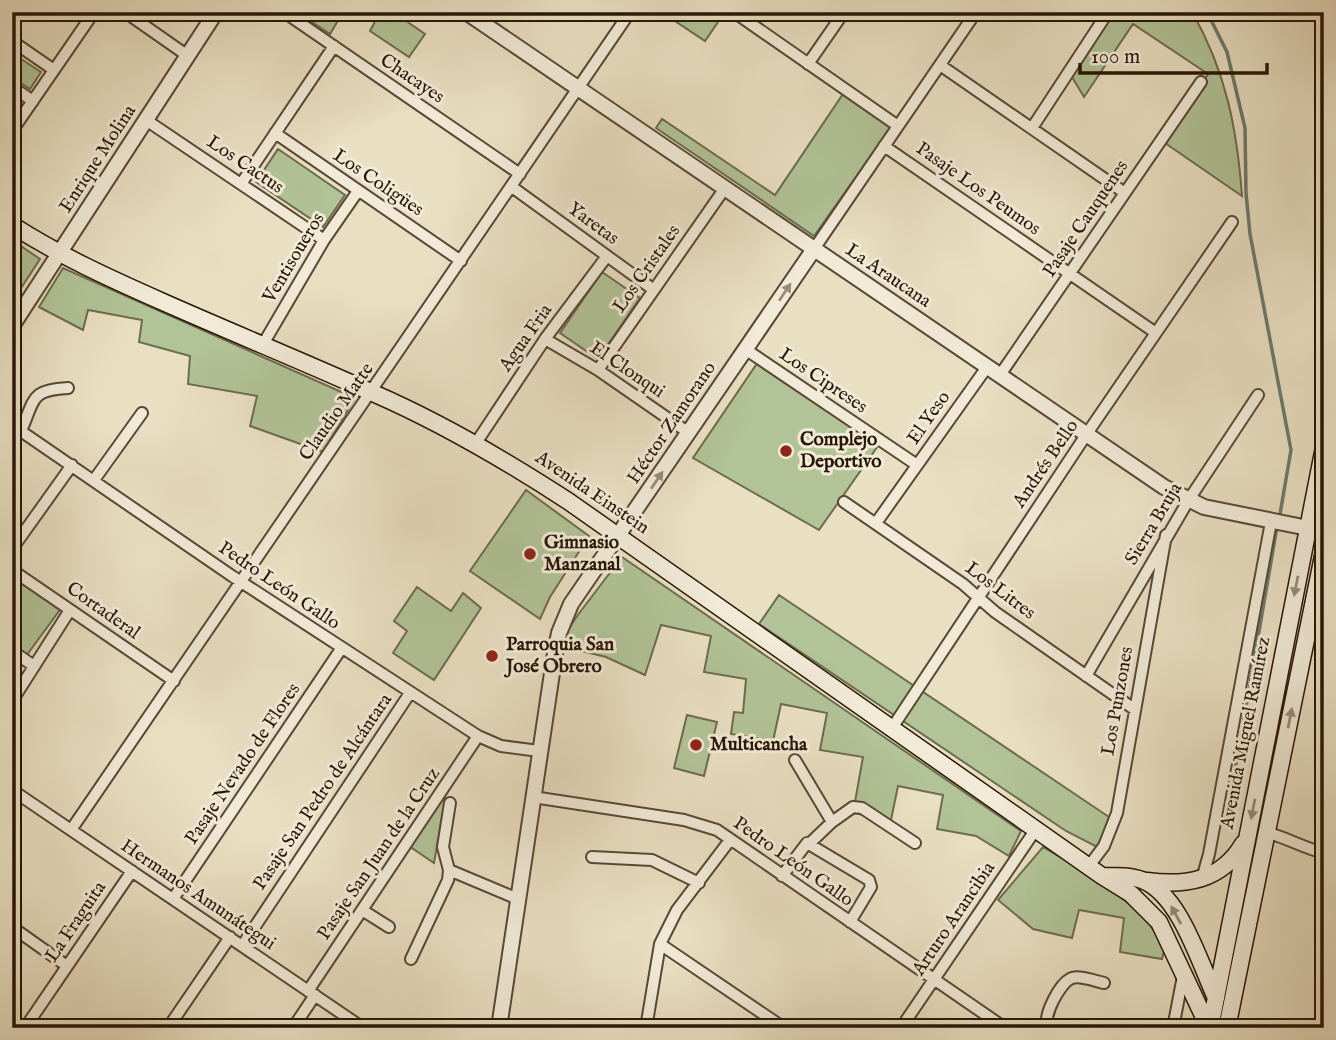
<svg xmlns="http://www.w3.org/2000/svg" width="1336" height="1040" viewBox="0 0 1336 1040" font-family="'IM FELL English',serif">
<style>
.green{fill:#b1c397;stroke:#6c6c4e;stroke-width:2}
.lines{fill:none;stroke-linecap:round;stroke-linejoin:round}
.stream{stroke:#6a7a6e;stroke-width:3.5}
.minor-casing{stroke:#584835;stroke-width:14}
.tertiary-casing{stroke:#584835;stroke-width:18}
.secondary-casing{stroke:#271606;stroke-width:19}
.minor{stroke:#f1ead7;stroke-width:10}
.tertiary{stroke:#f1ead7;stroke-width:14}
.secondary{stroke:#f1ead7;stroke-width:16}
.oneway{fill:#968b79}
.poi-dot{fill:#8f2418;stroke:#f1ead7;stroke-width:2.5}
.labels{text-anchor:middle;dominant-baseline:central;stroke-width:6;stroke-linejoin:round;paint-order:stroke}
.street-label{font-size:19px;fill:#271606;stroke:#f1ead7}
.poi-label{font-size:19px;font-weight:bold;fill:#271606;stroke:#f1ead7;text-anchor:start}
</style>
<rect width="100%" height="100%" fill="#e9dfc2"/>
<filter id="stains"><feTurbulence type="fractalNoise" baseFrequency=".00286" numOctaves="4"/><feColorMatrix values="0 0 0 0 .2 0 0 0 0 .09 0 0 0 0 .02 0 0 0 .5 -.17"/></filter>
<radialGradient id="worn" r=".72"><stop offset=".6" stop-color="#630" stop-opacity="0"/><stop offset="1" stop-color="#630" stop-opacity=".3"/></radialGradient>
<path class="green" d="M297 12H343L330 34Z
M380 12H393L425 34 409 57 370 31Z
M673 12H703L718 22 705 41 669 17Z
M1114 12H1192C1226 71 1237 129 1242 196L1165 143 1208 74 1133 24 1084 97 1072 77Z
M12 53 41 72 30 89 12 77Z
M843 94 892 126 814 236 656 128 662 119 775 195Z
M278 149 345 195 323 227 256 182Z
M12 240 40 259 12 302Z
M63 268 355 398 323 452 250 426 257 396 188 384 190 356 139 342 142 320 88 310 83 330 39 307Z
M602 272 640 298 598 359 560 333Z
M758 362 880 443 819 530 693 458Z
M526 490 589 536 550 597 540 619 470 571Z
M622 557 1021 831 1009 856 976 836 937 829 943 795 898 786 891 820 853 813 863 757 820 750 827 713 781 704 773 741 731 734 734 712 743 713 746 679 704 672 711 636 661 625 645 675 606 657 565 647 568 630 577 616Z
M12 571 62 607 26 656 12 646Z
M417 587 451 611 463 593 481 608 434 680 393 653 407 631 394 621Z
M779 595 1112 819 1099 848 1066 831 759 624Z
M687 715 717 722 704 776 674 768Z
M441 796 445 799 434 863 409 846Z
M1043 847 1099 880 1143 915 1165 947 1162 959 1120 952 1124 918 1079 910 1072 938 1033 929 998 900Z"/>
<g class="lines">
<path class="stream" d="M1207 12 1227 52 1245 128 1246 193 1250 234 1291 450 1279 520
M1227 817 1277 527
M1190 1028V1027"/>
<defs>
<path id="minor" d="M125 12 188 56
M284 12 520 174
M734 12 898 126
M12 41 54 70
M808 64 844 12
M940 65 1125 193
M12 87 33 101
M146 120 324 240
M1032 128 1108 12
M12 131 94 12
M275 133 461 261
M884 146 1156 333
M241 184 334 46
M512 187 654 290
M814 249 976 12
M545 339 598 370 689 433
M262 346 324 240 358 191
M745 349 917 465
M598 370 725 188
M1000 375 1201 82
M12 425 232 576 478 736 501 746 539 751
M21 431C35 399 30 390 68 388
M476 443 545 339 607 256
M94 480 142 413
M844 502 963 584 995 612 1134 709
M876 523 987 367
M12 549 72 465
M12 570 174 681
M12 651 34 666
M1086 676 1188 501 1258 395
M12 701 70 610
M892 728 1086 435 1232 222
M795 760 832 822
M12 790 363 1028
M533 797 684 820 717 830 1005 1028
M71 830 630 12
M1268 833C1287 838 1304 848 1324 853
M810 843 832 822 853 807 862 808 915 843
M592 857 652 860 699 883
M1089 866 1104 846 1117 813 1166 535
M449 870 443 847 450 803
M782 876 807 843 869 880 871 887 850 922
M1202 879 1209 854 1271 522
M173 899 341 649
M362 910 389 927
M12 927 67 966
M660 944 784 1028
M242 946 410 693
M411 959 448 880 449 870 518 899
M308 991 478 736
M25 1028 132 871
M168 1028 230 937
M293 1028 315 995
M646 1028 660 944 677 910 730 840
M901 1028 1036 829
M1048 1028C1042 1016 1060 984 1070 979 1077 974 1095 981 1104 983
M1173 1028 1183 976"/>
<path id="tertiary" d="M466 12 1164 487 1204 507 1308 528
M12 326 216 12
M499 1028 555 653 559 633 571 604 814 249"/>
<path id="secondary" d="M12 225C60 256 111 279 163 302 233 333 304 362 373 393 442 423 505 460 568 501L1102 876 1131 894 1159 922 1209 1028
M1104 876C1117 876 1131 876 1142 880 1180 894 1200 964 1216 998
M1147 881C1186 886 1221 881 1243 844
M1210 1028 1324 447
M1227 1028 1324 551"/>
</defs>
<use href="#minor" class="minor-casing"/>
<use href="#tertiary" class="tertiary-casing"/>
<use href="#secondary" class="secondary-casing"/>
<use href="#minor" class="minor"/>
<use href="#tertiary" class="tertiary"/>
<use href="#secondary" class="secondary"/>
</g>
<defs><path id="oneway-solid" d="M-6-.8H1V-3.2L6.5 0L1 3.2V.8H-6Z" transform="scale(1.75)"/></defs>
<g class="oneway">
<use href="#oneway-solid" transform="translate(785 292) rotate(-56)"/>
<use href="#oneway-solid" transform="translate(657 480) rotate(-56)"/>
<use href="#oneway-solid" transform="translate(1296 586) rotate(101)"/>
<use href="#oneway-solid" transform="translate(1290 718) rotate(-79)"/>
<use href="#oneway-solid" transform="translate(1253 809) rotate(101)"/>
<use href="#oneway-solid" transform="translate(1176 915) rotate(-119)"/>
</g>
<g class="poi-dot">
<circle cx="786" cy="451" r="7"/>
<circle cx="530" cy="554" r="7"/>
<circle cx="492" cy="656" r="7"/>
<circle cx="696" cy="745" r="7"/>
</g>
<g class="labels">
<g class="street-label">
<text transform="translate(412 79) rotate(34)">Chacayes</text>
<text transform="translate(98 159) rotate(-57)">Enrique Molina</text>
<text transform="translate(245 165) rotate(34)">Los Cactus</text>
<text transform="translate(378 183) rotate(34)">Los Coligües</text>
<text transform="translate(978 189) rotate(35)">Pasaje Los Peumos</text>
<text transform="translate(1086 219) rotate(-56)">Pasaje Cauquenes</text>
<text transform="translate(593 224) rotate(36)">Yaretas</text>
<text transform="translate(294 258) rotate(-59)">Ventisoueros</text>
<text transform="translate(647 269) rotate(-55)">Los Cristales</text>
<text transform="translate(888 276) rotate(34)">La Araucana</text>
<text transform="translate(526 338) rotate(-55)">Agua Fria</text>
<text transform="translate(627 370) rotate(34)">El Clonqui</text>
<text transform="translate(823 381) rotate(34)">Los Cipreses</text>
<text transform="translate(337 412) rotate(-55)">Claudio Matte</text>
<text transform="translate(929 418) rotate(-55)">El Yeso</text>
<text transform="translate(672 423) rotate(-56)">Héctor Zamorano</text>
<text transform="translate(1046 464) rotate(-56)">Andrés Bello</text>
<text transform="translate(592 493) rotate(34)">Avenida Einstein</text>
<text transform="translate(1154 524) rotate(-59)">Sierra Bruja</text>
<text transform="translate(279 586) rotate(34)">Pedro León Gallo</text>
<text transform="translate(1000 591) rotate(37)">Los Litres</text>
<text transform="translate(103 611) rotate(35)">Cortaderal</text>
<text transform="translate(1118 701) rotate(-80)">Los Punzones</text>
<text transform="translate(1246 733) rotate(-79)">Avenida Miguel Ramírez</text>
<text transform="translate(243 764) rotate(-56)">Pasaje Nevado de Flores</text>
<text transform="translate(323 792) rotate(-56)">Pasaje San Pedro de Alcántara</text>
<text transform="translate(379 854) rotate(-56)">Pasaje San Juan de la Cruz</text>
<text transform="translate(793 862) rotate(35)">Pedro León Gallo</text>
<text transform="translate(198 895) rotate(34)">Hermanos Amunátegui</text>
<text transform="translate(954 919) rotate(-56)">Arturo Arancibia</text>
<text transform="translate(76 922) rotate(-56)">La Fraguita</text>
</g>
<g class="poi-label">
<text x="800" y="440">Complejo<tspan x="800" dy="22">Deportivo</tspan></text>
<text x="544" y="543">Gimnasio<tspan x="544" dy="22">Manzanal</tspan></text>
<text x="506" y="645">Parroquia San<tspan x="506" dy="22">José Obrero</tspan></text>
<text x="710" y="745">Multicancha</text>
</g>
</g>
<rect width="1336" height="1040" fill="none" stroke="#e9dfc2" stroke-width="42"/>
<rect x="14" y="14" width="1308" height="1012" fill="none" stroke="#271606" stroke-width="3.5"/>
<rect x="21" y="21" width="1294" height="998" fill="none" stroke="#271606" stroke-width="2"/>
<path d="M1080 63v10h187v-10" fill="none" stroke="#271606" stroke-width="3.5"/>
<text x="1091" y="63" font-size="21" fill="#271606" stroke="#f1ead7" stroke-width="5" paint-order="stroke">100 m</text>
<rect width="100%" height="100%" filter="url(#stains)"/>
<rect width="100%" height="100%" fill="url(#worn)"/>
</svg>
